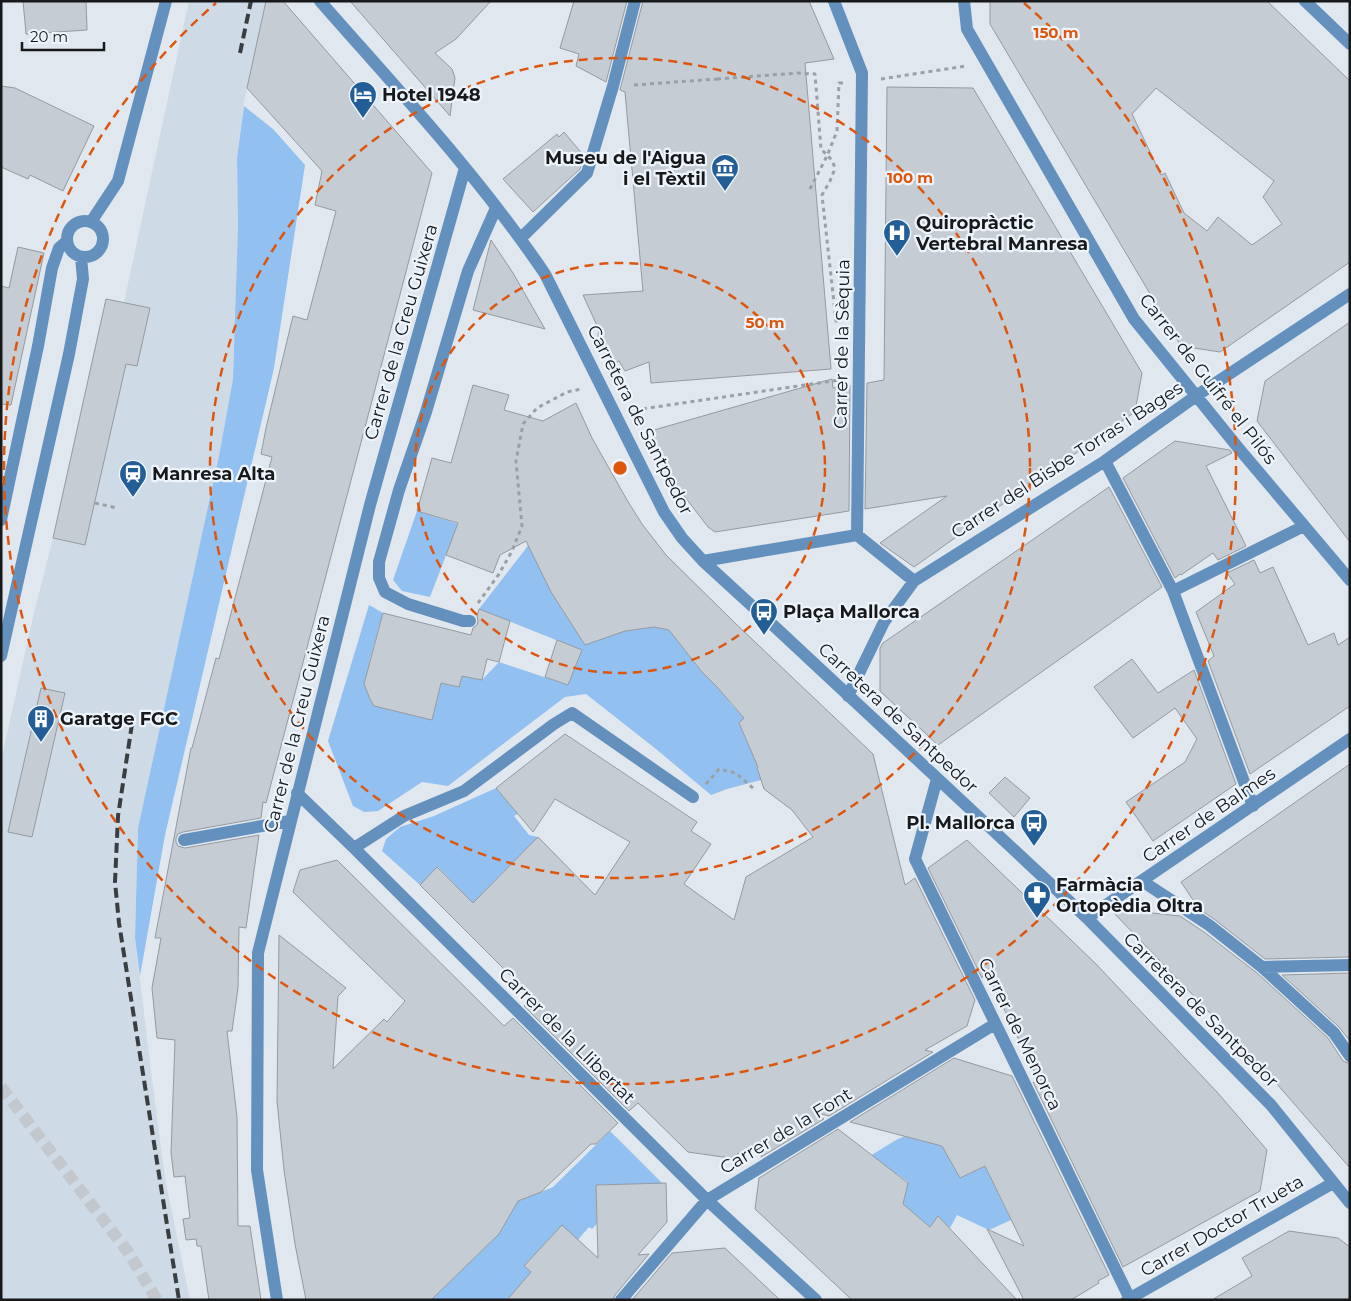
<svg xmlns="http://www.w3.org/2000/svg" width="1351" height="1301" viewBox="0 0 1351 1301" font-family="Montserrat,sans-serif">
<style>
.built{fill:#cedae6}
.green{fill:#92c0f0}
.building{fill:#c6ccd3;stroke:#949aa0;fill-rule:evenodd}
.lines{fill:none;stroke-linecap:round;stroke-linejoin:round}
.minor-tunnel{stroke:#c3c8ce;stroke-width:12;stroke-dasharray:12 6;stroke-linecap:butt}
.path{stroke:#9ba0a5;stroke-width:3;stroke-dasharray:4 4;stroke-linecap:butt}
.minor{stroke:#6390bd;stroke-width:12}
.rail{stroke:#3b3e41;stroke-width:4;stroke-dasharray:10 5;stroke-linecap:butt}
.ring{fill:none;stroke:#de560d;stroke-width:2.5;stroke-dasharray:9 6}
.labels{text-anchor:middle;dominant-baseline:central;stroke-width:4.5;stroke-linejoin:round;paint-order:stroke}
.poi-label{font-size:18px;font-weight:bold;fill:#17191b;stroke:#eef4fb;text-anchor:start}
.street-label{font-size:18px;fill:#17191b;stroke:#eef4fb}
.centre{fill:#de560d;stroke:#eef4fb;stroke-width:2.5}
.ring-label{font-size:15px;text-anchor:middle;font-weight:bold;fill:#de560d;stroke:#eef4fb;stroke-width:4.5;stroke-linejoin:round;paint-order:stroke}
</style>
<rect width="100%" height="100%" fill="#e1e7ee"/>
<path class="built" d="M189 1H266L244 102 237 158 238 226 233 379 219 456 138 828 135 938 151 1071 165 1178 190 1300H1V761L33 617 53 538 106 299 124 302Z"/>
<path class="green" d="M244 106 273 129 305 165 274 368 165 835 140 976 135 938 138 828 219 456 233 379 238 226 237 158Z
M417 511 458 524 430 597 402 591 393 580Z
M538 531 625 631 654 627 669 630 697 666 730 700 729 702 744 718 739 723 749 746 757 757V768L761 780 727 789 711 795 656 749 586 694 565 697 448 786 422 782 378 811 364 812 353 806 328 741 369 605 383 613 369 663 422 678 413 715 432 720 441 683 459 687 462 676 482 680 499 662 568 685 581 650 479 609 524 551Z
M496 788 518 814 514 816 529 835 538 837 473 903 438 867 420 885 382 851 386 839 400 827 434 816Z
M610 1131 663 1184 596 1185 597 1224 592 1229 589 1227 548 1274 516 1290 507 1300H431L499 1234 518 1201 553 1187Z
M914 1132 942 1146 960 1178 985 1166 1011 1220 989 1230 957 1215 950 1228 938 1217 926 1232 903 1206 908 1182 897 1174 888 1176 870 1156 896 1140Z"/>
<path class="building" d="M23 1H86L87 30 26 34Z
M266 1H283L432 173 266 803 263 802 261 818 183 832 178 834 176 838V842L178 846 185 848 259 835 246 928 239 927 238 988 232 1031H227L237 1117 238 1226H250L261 1300H209L201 1246H197L196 1239 186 1240 183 1219 190 1218 185 1176 174 1177 171 1153 175 1040 157 1038 152 988 161 938H155L191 748H192L216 658 219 659 272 457 261 454 266 428 293 316 307 320 336 211 315 205 322 171 247 88Z
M350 1H491L456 39 435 53 452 69 455 78 450 116Z
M574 1H627L606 82 576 66 579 54 560 48Z
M643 1H809L834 59 805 63 831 369 651 383 649 362 625 371 619 361 614 364 609 353 602 347 599 341 598 335 599 330 583 295 643 291 625 92 620 90Z
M990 1H1267L1350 81V262L1220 352 1181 346 990 24ZM1156 88 1274 181 1263 197 1282 224 1252 245 1218 217 1207 231 1184 213 1165 173 1161 175 1132 114Z
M1 86 15 88 94 126 63 191 30 175 28 179 1 167Z
M887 87 973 88 1142 373 1135 412 1000 506 914 567 880 543 947 496 865 509 867 383 884 380Z
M564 132 584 156 580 169 533 212 503 179 557 134 559 137Z
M491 240 513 273 545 329 473 310Z
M18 247 44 253 11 405 1 404V286L9 288Z
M106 299 150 308 137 366 126 364 85 545 53 538Z
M1350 322V542L1257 421 1265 381Z
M832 379 833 388 850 385 849 511 715 532 708 527 675 484 647 432Z
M473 385 509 395 504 410 543 421 576 403 592 438 627 500 642 524 666 555 735 623 873 754 905 885 915 878 975 1000 967 1026 925 1050 933 1052 829 1116 817 1113 824 1119 761 1157 764 1140 730 1158 688 1152 638 1103 629 1111 524 1006 533 998 420 885 437 867 473 903 538 837 595 895 630 842 555 799 533 832 496 788 565 734 697 822 691 831 711 844 684 884 734 920 746 877 813 837 792 810 764 789 757 768 758 767 739 723 744 718 717 687 702 672 669 630 654 627 625 631 585 645 551 592 526 541 500 555 493 573 446 555 458 523 417 511 432 458 451 463Z
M1175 441 1230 450 1232 453 1206 466 1246 546 1218 560 1213 553 1181 575 1180 574 1175 578 1123 478Z
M1109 487 1162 587 938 745 880 691V648L883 643Z
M1254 560 1260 573 1273 567 1308 645 1334 633 1338 645 1350 637V706L1250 774 1208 661 1214 656 1196 612 1235 584 1227 573Z
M479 609 510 621 499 662 487 659 482 680 462 676 459 687 441 683 432 720 374 706 370 699 364 684 383 613 471 635 473 628 477 625 478 621 477 616Z
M557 640 582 650 568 685 545 677Z
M1132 659 1158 693 1194 670 1236 784 1153 841 1126 802 1185 762 1197 739 1175 708 1133 738 1094 687Z
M41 688 65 693 32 837 8 832Z
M1350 764V957L1265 959 1214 919 1199 909 1181 882Z
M1005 777 1030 798 1014 817 989 793Z
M967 840 1096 964 1217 1092 1267 1150 1260 1191 1123 1267 1033 1082 1040 1084 985 969 982 978 928 868Z
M337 860 504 1026 513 1018 618 1123 596 1144H591L541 1192 518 1201 499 1234 431 1300H306L295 1244 284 1170 277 1101 279 935 346 988 338 996 333 1069 384 1019 387 1022 405 1001 293 892 300 870Z
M1115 909 1180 916 1204 932 1257 973 1328 1038 1343 1061 1350 1064V1168L1263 1068 1112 911Z
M1350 973V1041L1339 1027 1282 975Z
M954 1058 1012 1076 1109 1275 1098 1281 1099 1283 1071 1300H1024L987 1229 1024 1246 985 1166 960 1178 942 1146 850 1122Z
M838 1129 908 1183 903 1204 930 1227 938 1216 1017 1300H852L755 1209 759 1178Z
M666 1183 667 1222 638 1255 649 1254 615 1295 613 1300H507L531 1272 524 1266 562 1225 598 1258 596 1185Z
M1289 1231 1338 1238 1350 1247V1300H1212L1252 1276 1242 1258Z
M725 1248 780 1300H632L672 1253Z"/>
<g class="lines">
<path class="minor-tunnel" d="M1 1087 128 1252 157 1300"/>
<path class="path" d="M717 79 798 73 815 74 821 149 830 158 834 165V171L830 181 822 195 836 321H840
M881 79 966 66
M634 85 717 79V83
M810 189 827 156 837 131 839 83H843
M635 410 839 380
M95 503 117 508
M478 603 499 574 512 551 522 526 516 461 523 424 537 408 567 392 581 389
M706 784 719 769 736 773 754 789"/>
<path class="minor" d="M320 1C398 90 479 176 545 274L664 512 682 538 703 561 774 626 1087 918 1271 1105 1350 1203
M964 1 967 29 1134 319 1240 450 1350 580
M1305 1 1350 44
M67 239a18 18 0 1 1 36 0a18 18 0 1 1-36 0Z
M91 222 118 181 166 1
M521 238 587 173 613 86 635 1
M1105 461 1173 591 1253 806
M1 520 38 346 52 268 59 248 67 241
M857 535 914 581
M703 561 857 535 862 73 834 1
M1173 591 1304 526
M470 621H463L408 604 385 592 379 578V562L399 490 426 412 468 271 496 208
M1 656 69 354 83 279 81 257
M848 696 884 622 914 581 1105 461 1196 396 1350 294
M937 779 915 859 1130 1299
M297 793 354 848 707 1200 816 1300
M184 840 290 821
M354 848 404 816 464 791 554 724 572 713 693 797
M1142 881 1209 925 1262 967 1334 1033 1350 1056
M1087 918 1350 739
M1262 967 1350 965
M277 1300 257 1170 258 953 370 505 465 168
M621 1300 707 1200 995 1024
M1127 1300 1333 1183"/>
<path class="rail" d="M240 53 251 1
M132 724 118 816 115 882 119 923 179 1300"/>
</g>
<g class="ring">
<circle cx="620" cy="468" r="205"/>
<circle cx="620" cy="468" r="410"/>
<path d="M1024 3A616 616 0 1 1 216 3"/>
</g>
<defs>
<symbol id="hotel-pin" viewBox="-11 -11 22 30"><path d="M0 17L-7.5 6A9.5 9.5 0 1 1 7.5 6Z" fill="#235f96" stroke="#eef4fb"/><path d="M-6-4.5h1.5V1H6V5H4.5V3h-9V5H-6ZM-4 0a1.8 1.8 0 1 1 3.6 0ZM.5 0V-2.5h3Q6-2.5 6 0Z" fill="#fff"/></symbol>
<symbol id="museum-pin" viewBox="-11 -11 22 30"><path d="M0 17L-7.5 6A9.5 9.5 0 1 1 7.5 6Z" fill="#235f96" stroke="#eef4fb"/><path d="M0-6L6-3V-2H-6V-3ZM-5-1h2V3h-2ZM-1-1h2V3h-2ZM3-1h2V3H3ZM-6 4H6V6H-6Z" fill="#fff"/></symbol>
<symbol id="hospital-pin" viewBox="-11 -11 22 30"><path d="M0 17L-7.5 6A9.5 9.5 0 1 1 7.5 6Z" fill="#235f96" stroke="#eef4fb"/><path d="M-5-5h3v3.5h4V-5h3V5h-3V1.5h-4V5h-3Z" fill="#fff"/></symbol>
<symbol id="station-pin" viewBox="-11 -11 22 30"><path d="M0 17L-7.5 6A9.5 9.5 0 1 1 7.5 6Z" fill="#235f96" stroke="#eef4fb"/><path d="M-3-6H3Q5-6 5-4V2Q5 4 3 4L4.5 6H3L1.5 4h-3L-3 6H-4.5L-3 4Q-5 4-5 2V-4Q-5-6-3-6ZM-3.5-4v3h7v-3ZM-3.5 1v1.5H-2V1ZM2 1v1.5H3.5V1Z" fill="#fff"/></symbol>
<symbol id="bus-pin" viewBox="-11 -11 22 30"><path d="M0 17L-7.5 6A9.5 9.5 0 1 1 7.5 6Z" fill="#235f96" stroke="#eef4fb"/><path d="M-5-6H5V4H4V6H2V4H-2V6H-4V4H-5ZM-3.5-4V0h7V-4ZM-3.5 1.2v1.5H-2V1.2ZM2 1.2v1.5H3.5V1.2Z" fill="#fff"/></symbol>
<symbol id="building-pin" viewBox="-11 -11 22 30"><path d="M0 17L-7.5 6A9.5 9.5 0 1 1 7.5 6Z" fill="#235f96" stroke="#eef4fb"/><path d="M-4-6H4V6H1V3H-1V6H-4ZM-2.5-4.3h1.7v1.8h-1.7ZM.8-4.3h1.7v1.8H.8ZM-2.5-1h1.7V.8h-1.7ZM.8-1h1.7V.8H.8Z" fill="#fff"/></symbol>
<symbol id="pharmacy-pin" viewBox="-11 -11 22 30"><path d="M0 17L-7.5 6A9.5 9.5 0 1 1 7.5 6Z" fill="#235f96" stroke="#eef4fb"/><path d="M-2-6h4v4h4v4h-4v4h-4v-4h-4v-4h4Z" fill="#fff"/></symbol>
</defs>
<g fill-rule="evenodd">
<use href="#hotel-pin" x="347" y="79" width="32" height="43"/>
<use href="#museum-pin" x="709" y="152" width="32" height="43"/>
<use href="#hospital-pin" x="881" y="217" width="32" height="43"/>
<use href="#station-pin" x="117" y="458" width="32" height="43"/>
<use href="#bus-pin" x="748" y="596" width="32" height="43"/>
<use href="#building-pin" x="25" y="703" width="32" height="43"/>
<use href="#bus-pin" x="1018" y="807" width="32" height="43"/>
<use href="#pharmacy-pin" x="1021" y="879" width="32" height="43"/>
</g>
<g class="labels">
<g class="poi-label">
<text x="382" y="95">Hotel 1948</text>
<text x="706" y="158" text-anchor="end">Museu de l'Aigua<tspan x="706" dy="21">i el Tèxtil</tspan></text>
<text x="916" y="223">Quiropràctic<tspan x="916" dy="21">Vertebral Manresa</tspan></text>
<text x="152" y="474">Manresa Alta</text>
<text x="783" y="612">Plaça Mallorca</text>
<text x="60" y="719">Garatge FGC</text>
<text x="1015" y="823" text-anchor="end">Pl. Mallorca</text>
<text x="1056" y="885">Farmàcia<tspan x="1056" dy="21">Ortopèdia Oltra</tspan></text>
</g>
<g class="street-label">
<text transform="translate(401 332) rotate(-74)">Carrer de la Creu Guixera</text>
<text transform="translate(842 344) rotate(-89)">Carrer de la Sèquia</text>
<text transform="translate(1208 379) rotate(52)">Carrer de Guifré el Pilós</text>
<text transform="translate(640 420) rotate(63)">Carretera de Santpedor</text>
<text transform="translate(1067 460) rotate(-33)">Carrer del Bisbe Torras i Bages</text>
<text transform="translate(898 718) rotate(43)">Carretera de Santpedor</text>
<text transform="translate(297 724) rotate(-76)">Carrer de la Creu Guixera</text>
<text transform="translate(1209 815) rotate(-34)">Carrer de Balmes</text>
<text transform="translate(1201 1010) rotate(45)">Carretera de Santpedor</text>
<text transform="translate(1020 1034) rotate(64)">Carrer de Menorca</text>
<text transform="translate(567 1036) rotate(45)">Carrer de la Llibertat</text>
<text transform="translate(786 1131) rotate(-31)">Carrer de la Font</text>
<text transform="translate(1222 1226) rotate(-30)">Carrer Doctor Trueta</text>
</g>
</g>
<circle cx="620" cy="468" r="8" class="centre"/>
<g class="ring-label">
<text x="1056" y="38">150 m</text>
<text x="910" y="183">100 m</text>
<text x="765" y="328">50 m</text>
</g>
<rect width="1351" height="1301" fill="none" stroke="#17191b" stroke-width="5"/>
<path d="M22 42v8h82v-8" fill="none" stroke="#17191b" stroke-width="2.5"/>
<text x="30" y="42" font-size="15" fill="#17191b" stroke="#eef4fb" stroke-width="4" paint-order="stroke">20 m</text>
</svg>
